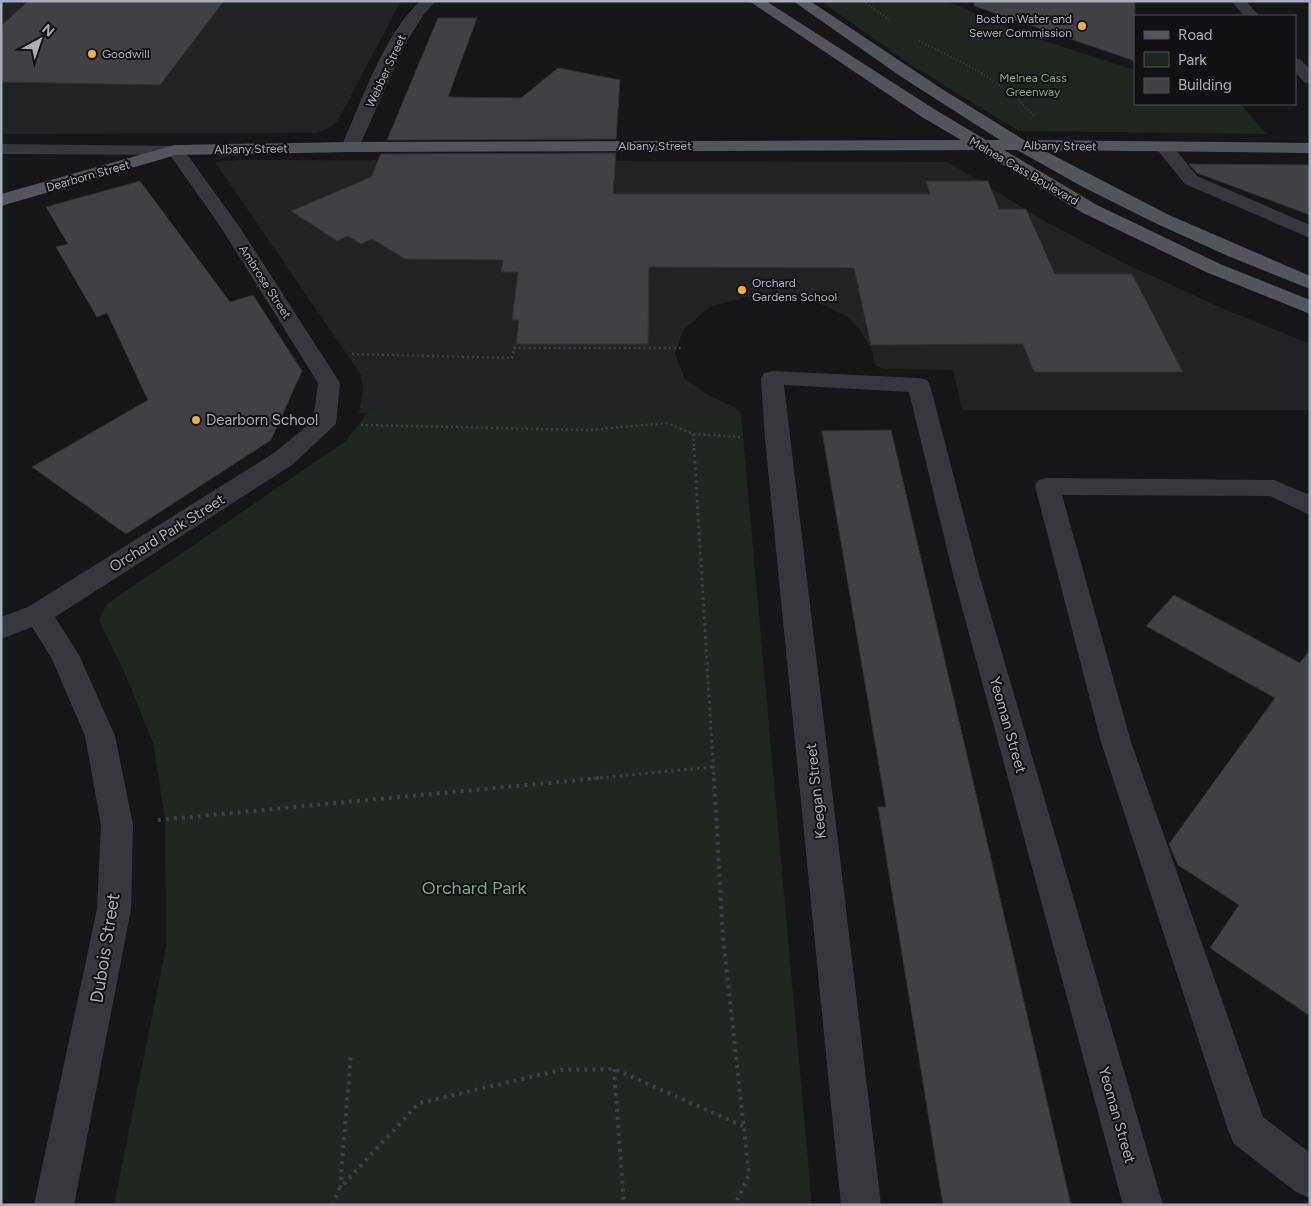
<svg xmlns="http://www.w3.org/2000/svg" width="1311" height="1206" viewBox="0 0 1311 1206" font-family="Figtree,sans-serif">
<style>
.built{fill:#222225}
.green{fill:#1e261f}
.building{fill:#404145;stroke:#303034}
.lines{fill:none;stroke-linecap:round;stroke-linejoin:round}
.path-far3{stroke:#3d3f44;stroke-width:2;stroke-dasharray:1 2.5;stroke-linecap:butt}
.path-far2{stroke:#3d3f44;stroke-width:2.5;stroke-dasharray:2 3;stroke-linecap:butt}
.path-far1{stroke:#3d3f44;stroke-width:3;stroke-dasharray:2.5 4;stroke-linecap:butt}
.path{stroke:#3d3f44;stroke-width:4;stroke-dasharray:3 5;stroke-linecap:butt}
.minor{fill:#37383d;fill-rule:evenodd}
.major{fill:#53555c;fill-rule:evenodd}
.poi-dot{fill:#f2b134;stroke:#111113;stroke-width:2}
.labels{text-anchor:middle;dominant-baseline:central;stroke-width:4;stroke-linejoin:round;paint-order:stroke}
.far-poi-label{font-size:12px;fill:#a8adb8;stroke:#111113;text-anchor:start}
.far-street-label{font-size:12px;fill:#a8adb8;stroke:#111113}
.far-park-label{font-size:12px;fill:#7fa381;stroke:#111113}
.poi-label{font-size:15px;fill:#a8adb8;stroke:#111113;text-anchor:start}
.street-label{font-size:15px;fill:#a8adb8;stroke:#111113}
.near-park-label{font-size:18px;fill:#7fa381;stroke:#111113}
.near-street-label{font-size:18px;fill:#a8adb8;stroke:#111113}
</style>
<rect width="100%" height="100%" fill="#161618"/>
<path class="built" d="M5 1H401L338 120 331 127 317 133 1 134V4Z
M240 160 948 162 1048 223 1124 263 1215 305 1310 344V410H962L953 370 884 369 875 365 872 350 862 333 849 318 817 302 782 297H746L710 307 683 330 675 354 685 379 709 395 738 409 741 414H378L374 409 367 413H359L363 390 361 375 215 162Z"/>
<path class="green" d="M821 1H946L1032 37 1135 70V104H1241L1266 134 1019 131 911 65Z
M374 409 378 414H741L812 1205H114L166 947 165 819 153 743 126 676 99 620 107 604 346 441 367 413Z"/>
<path class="building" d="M28 1H224L160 85 1 82V26Z
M975 1H1135V61L974 6Z
M438 18H477L448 97 521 98 558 68 620 80 616 139 387 140Z
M616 153 613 194H930L926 181H988L999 209H1026L1055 274H1132L1183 372H1034L1023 344 871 345 854 268 649 267 648 344H516L519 320H512L518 272H501L503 260 405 259 372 239 361 244 348 236 337 241 291 211 371 177 381 154Z
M1189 164 1310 165V215L1197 173Z
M140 181 230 302 253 295 302 371 271 440 126 534 32 467 148 400 107 313 97 317 56 247 68 244 46 207Z
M891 430 979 807 1071 1205H943L878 807H886L822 431Z
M1174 595 1300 663 1310 650V1016L1210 948 1239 905 1178 865 1169 844 1275 698 1146 626Z"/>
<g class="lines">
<path class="path-far3" d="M863 1 889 20
M919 41C961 62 1003 80 1034 116"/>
<path class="path-far2" d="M352 354 512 358 514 348H684
M361 425 589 430 667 423 693 434 740 437
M693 434 694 450"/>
<path class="path-far1" d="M694 448 714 779
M587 779 713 767"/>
<path class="path" d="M714 778 723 937 749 1175 735 1205
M158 820 600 778
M614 1069 624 1205
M340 1188 351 1053
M332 1205 340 1188 419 1103 561 1070 614 1069 743 1126"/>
<path class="minor" d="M420 1H436L424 14 404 46 359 147 356 151H344L341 147C362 101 383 36 420 1Z
M1231 1H1246L1259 16H1244Z
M1295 58 1301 60 1310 69V84L1304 82 1295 72Z
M1164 142 1170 143 1197 176 1310 225V238L1185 184 1155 147 1158 143Z
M1 144 181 146 241 229 340 383 336 424 292 465 55 617 79 655 115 736 133 825 131 909 74 1205H34L97 909 101 825 85 736 52 659 32 627 1 639V617L28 607 274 453 313 421 318 383 222 229 170 155 1 154Z
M772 371 919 378 927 380 930 385 980 578 1163 1205H1123L954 578 909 392 784 385 881 1205H841L765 439 761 378 764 373Z
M1047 478 1274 480 1310 495V515L1270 496 1062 495 1131 742 1263 1117 1310 1153V1198L1296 1192 1234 1144 1228 1130 1101 742 1035 486 1038 480Z"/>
<path class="major" d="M749 1H766L934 109 986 140H1000L903 78 793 1H810L942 89 1024 140 1310 143V153L1043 150 1169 215 1310 276V289L1228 256 1155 223 1083 187 1017 150H1004L1097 205 1220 264 1310 300V314L1206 272 1083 213 979 150 350 152 176 155 1 206V194L175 145 350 142 961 140 922 117Z"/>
</g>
<g class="poi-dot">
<circle cx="1082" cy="26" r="5"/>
<circle cx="92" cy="54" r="5"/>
<circle cx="742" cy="290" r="5"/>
<circle cx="196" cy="420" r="5"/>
</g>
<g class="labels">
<g class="far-poi-label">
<text x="1072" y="19" text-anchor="end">Boston Water and<tspan x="1072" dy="14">Sewer Commission</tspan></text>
<text x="102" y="54">Goodwill</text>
<text x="752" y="283">Orchard<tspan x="752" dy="14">Gardens School</tspan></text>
</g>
<g class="far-street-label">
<text transform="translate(386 71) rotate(-65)">Webber Street</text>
<text x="655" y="146">Albany Street</text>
<text transform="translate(1060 146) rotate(1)">Albany Street</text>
<text transform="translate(251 149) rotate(-1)">Albany Street</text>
<text transform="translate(1024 171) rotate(30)">Melnea Cass Boulevard</text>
<text transform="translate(88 176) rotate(-16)">Dearborn Street</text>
<text transform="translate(265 282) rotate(57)">Ambrose Street</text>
</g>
<g class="far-park-label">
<text x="1033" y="78">Melnea Cass<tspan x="1033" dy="14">Greenway</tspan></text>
</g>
<g class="poi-label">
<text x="206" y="420">Dearborn School</text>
</g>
<g class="street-label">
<text transform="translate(167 533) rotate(-32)">Orchard Park Street</text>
<text transform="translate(1008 725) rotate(74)">Yeoman Street</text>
<text transform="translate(816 791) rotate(-96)">Keegan Street</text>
<text transform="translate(1117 1115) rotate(74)">Yeoman Street</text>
</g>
<g class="near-park-label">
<text x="474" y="888">Orchard Park</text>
</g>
<g class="near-street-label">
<text transform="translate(105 948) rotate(-81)">Dubois Street</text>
</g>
</g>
<rect width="1311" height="1206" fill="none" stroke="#a8adb8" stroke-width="5"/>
<rect x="1134" y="15" width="162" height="90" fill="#111113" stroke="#4d4f55"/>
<rect x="1144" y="31" width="25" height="8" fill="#53555c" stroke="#4d4f55"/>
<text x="1178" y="40" font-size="15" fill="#a8adb8">Road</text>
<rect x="1144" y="52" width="25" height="15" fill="#1e261f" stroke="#4d4f55"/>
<text x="1178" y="65" font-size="15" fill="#a8adb8">Park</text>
<rect x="1144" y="78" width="25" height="15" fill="#404145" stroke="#4d4f55"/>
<text x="1178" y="90" font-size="15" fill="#a8adb8">Building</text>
<g transform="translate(40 40) rotate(40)" stroke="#111113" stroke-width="4" paint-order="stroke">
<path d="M0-4L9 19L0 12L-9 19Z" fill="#a8adb8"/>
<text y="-8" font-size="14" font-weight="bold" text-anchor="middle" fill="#a8adb8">N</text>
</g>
</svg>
